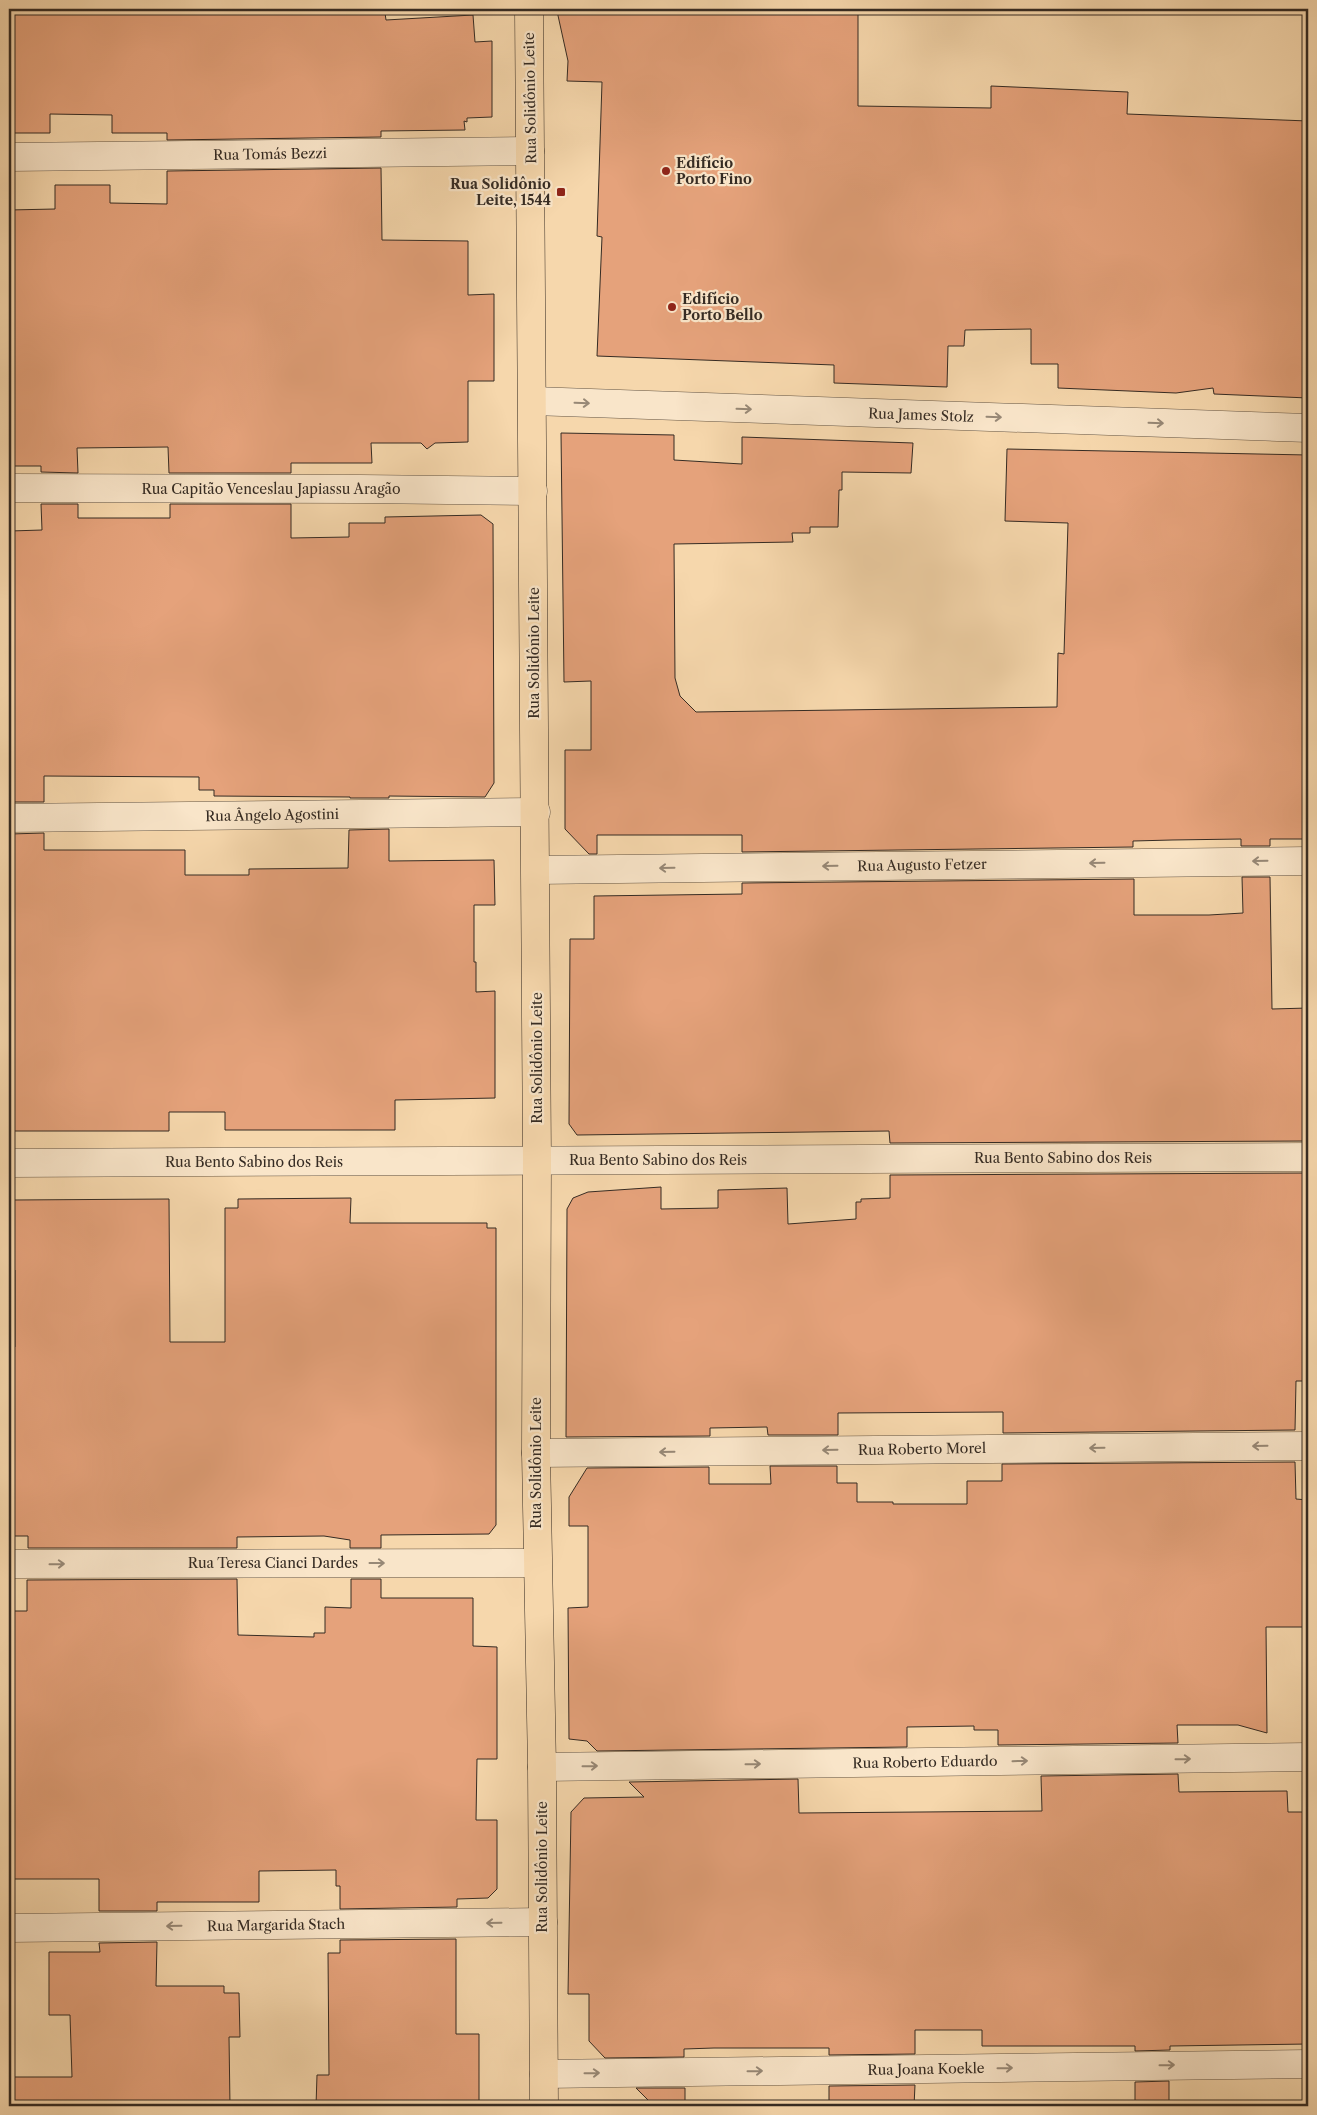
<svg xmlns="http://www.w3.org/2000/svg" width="1317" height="2115" viewBox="0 0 1317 2115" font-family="'Libre Caslon Text',serif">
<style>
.building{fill:#e5a27b;stroke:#352b23}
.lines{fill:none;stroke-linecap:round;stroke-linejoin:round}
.minor-casing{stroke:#655645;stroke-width:29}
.major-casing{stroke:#352b23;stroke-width:29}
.minor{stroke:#f9e5c9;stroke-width:28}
.major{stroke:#f6d7ac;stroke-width:28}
.oneway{stroke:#978876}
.poi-dot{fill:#8f2418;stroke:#f9e5c9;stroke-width:2}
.labels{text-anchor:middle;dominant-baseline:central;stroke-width:4.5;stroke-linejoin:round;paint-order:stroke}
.street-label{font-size:14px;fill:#352b23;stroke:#f9e5c9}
.poi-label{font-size:14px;font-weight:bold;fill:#352b23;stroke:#f9e5c9;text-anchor:start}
</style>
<rect width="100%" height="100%" fill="#f6d7ac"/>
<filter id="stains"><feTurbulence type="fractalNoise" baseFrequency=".004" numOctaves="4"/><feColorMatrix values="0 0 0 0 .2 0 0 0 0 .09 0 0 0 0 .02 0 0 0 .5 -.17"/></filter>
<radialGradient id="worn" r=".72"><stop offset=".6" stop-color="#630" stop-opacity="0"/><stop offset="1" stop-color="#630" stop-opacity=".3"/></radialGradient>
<path class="building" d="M9 9H362V14L385 13 386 20 473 15 475 42 492 41V117L467 118V122L464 121 465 130 381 131V137L167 140V133H112V115L50 114V133H12L13 88H9Z
M569 9H858V106L991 108V86L1128 92 1127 114 1308 121V398L1214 394 1213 388 1176 393 1058 388V364H1031V329L965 330 964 346H948L947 387 834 383V365L597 356 602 237 597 236 602 82 567 81 568 61 557 11 569 12Z
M381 168 382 240 468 241V295L494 294V381H468V442L435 443 427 449 421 443H371L372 463H291V473H169L168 447 77 448 78 473 41 472V466H9V210L55 209V185H110V203L167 204V171Z
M561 433 674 435V460L742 464V437L913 443 911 473 842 472V490H839L838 527H810V533H792L793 542 674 544 675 678 680 696 696 712 1057 707 1058 653 1064 654 1068 523 1005 521 1007 449 1308 455V839H1270V846H1241V839L1172 840 1133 841V847L742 852V835H597V854H589L565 829V750H591V681L564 682Z
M41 504H78V518H170V504H291V538L349 537V523H385V517L481 515 493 524 494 783 485 797 389 796V798H350V797L214 796V790H199V777L44 776V802H10V797H9L10 531 42 530Z
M389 829V861L494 860 495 905H474V962H476V992L495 991V1098L395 1100V1130H225V1112H169V1131H11V1112H9L10 834 44 833V850H185V875H249V869L348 868 349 830Z
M1242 877H1270L1272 1009 1308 1008V1141L890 1143 889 1131 577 1135 569 1124 570 939H594V896L742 894V883L1134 879V915H1209L1243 913Z
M1308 1173V1381H1296L1295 1430 1003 1433V1412L838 1413V1435H768L767 1427 710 1428V1436L566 1437 567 1209 573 1198 588 1192 661 1187V1209L718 1208V1190L787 1188 788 1224 856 1219V1202H861V1199L890 1198V1175Z
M351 1198 350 1223H487V1228H496V1525L489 1534 381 1535V1548H350V1540L324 1536 237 1537V1548H28V1536H9V1498H11L13 1347H15V1270L12 1271 13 1200 169 1199 170 1342H225V1208H238V1199Z
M1295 1462 1296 1499 1308 1500V1627H1266L1267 1733 1238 1725H1177L1178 1743 998 1745V1730H974V1726L907 1727V1747L597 1751 587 1741 569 1739 568 1608 588 1607V1526H569V1497L587 1468 709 1467V1484H771L770 1466H837V1483H857V1502H893V1504H967V1481H1002V1464Z
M237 1579 238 1635 314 1637V1633H325V1607L351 1608V1579H381V1598H473V1646L497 1647V1759H477L476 1820H497V1889L488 1898 457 1899V1907L340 1909V1886H336V1870L259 1871V1902H157V1911H99V1879H9V1611H27V1580Z
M1178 1774 1179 1792 1287 1791 1288 1812H1308V2044L1170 2046V2050L1135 2051V2046H982V2030H915V2054L829 2055V2048H714L684 2049V2057L605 2058 589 2041V1994H568L571 1812 584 1798 644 1797 629 1782 798 1779 799 1813 1042 1811 1041 1776Z
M456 1939V2034H479V2106H316L317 2075H329L328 1953H340V1940Z
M157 1942 156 1986H224V1993H239L240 2037H229L230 2106H9V2077H72L70 2015H49V1952H100L99 1943Z
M1169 2081V2106H1135V2082Z
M915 2085 914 2106H829V2086Z
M636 2088H685V2106H654Z"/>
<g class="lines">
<defs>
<path id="minor" d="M9 157 530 151
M533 401 1308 428
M9 488 361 489 533 491
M9 818 536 812
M536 870 1308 861
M9 1163 1308 1157
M536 1453 1308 1446
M9 1564 537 1563
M542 1767 1308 1757
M9 1928 543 1922
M544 2074 1308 2064"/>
<path id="major" d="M529 9 537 1160 536 1453 542 1767 544 2106"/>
</defs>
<use href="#minor" class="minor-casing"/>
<use href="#major" class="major-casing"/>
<use href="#minor" class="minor"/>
<use href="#major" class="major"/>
</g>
<defs><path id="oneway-shaft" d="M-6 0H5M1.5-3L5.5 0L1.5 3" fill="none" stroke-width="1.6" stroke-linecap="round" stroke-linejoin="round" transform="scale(1.25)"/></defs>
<g class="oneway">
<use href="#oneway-shaft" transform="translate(582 403) rotate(2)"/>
<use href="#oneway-shaft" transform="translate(744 409) rotate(2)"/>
<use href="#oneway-shaft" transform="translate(994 417) rotate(2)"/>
<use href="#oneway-shaft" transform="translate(1156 423) rotate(2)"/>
<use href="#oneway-shaft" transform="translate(1260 861) rotate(179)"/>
<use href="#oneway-shaft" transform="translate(1097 863) rotate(179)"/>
<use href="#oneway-shaft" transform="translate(830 866) rotate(179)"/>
<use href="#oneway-shaft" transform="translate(667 868) rotate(179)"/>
<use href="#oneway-shaft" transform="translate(1260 1446) rotate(179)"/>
<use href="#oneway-shaft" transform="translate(1097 1448) rotate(179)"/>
<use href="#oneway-shaft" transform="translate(830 1450) rotate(179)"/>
<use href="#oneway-shaft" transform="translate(667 1452) rotate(179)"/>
<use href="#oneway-shaft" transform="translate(377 1563)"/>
<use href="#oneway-shaft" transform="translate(57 1564) rotate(-1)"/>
<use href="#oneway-shaft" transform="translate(1183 1759) rotate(-1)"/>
<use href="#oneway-shaft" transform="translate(1020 1761) rotate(-1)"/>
<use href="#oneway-shaft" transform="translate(753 1764) rotate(-1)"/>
<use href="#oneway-shaft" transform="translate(590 1766) rotate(-1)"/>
<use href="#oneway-shaft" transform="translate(494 1923) rotate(179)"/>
<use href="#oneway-shaft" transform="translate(174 1926) rotate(179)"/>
<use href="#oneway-shaft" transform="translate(1167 2065) rotate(-1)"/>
<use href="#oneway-shaft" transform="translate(1005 2068) rotate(-1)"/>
<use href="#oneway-shaft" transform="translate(755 2071) rotate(-1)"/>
<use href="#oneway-shaft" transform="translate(592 2073) rotate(-1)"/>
</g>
<g class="poi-dot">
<circle cx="666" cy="171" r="5"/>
<rect x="556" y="187" width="10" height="10" rx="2.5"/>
<circle cx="672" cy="307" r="5"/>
</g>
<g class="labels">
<g class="street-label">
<text transform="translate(530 98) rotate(-91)">Rua Solidônio Leite</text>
<text transform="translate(270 154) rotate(-1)">Rua Tomás Bezzi</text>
<text transform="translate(921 415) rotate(2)">Rua James Stolz</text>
<text x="271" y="489">Rua Capitão Venceslau Japiassu Aragão</text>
<text transform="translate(534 653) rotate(-90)">Rua Solidônio Leite</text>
<text transform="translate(272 815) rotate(-1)">Rua Ângelo Agostini</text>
<text transform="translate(922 865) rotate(-1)">Rua Augusto Fetzer</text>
<text transform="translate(537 1058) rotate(-90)">Rua Solidônio Leite</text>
<text x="1063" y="1158">Rua Bento Sabino dos Reis</text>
<text x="658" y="1160">Rua Bento Sabino dos Reis</text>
<text x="254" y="1162">Rua Bento Sabino dos Reis</text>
<text transform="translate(922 1449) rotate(-1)">Rua Roberto Morel</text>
<text transform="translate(536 1463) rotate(-90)">Rua Solidônio Leite</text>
<text x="273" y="1563">Rua Teresa Cianci Dardes</text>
<text transform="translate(925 1762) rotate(-1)">Rua Roberto Eduardo</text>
<text transform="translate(542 1867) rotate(-90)">Rua Solidônio Leite</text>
<text transform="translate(276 1925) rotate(-1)">Rua Margarida Stach</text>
<text transform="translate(926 2069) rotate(-1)">Rua Joana Koekle</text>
</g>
<g class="poi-label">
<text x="676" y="163">Edifício<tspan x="676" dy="16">Porto Fino</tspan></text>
<text x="551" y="184" text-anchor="end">Rua Solidônio<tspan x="551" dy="16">Leite, 1544</tspan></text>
<text x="682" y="299">Edifício<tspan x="682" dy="16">Porto Bello</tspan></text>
</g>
</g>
<rect width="1317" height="2115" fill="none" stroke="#f6d7ac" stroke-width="30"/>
<rect x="10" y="10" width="1297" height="2095" fill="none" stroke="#352b23" stroke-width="2.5"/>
<rect x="15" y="15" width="1287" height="2085" fill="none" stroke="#352b23"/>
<rect width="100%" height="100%" filter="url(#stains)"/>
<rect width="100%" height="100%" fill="url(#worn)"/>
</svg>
